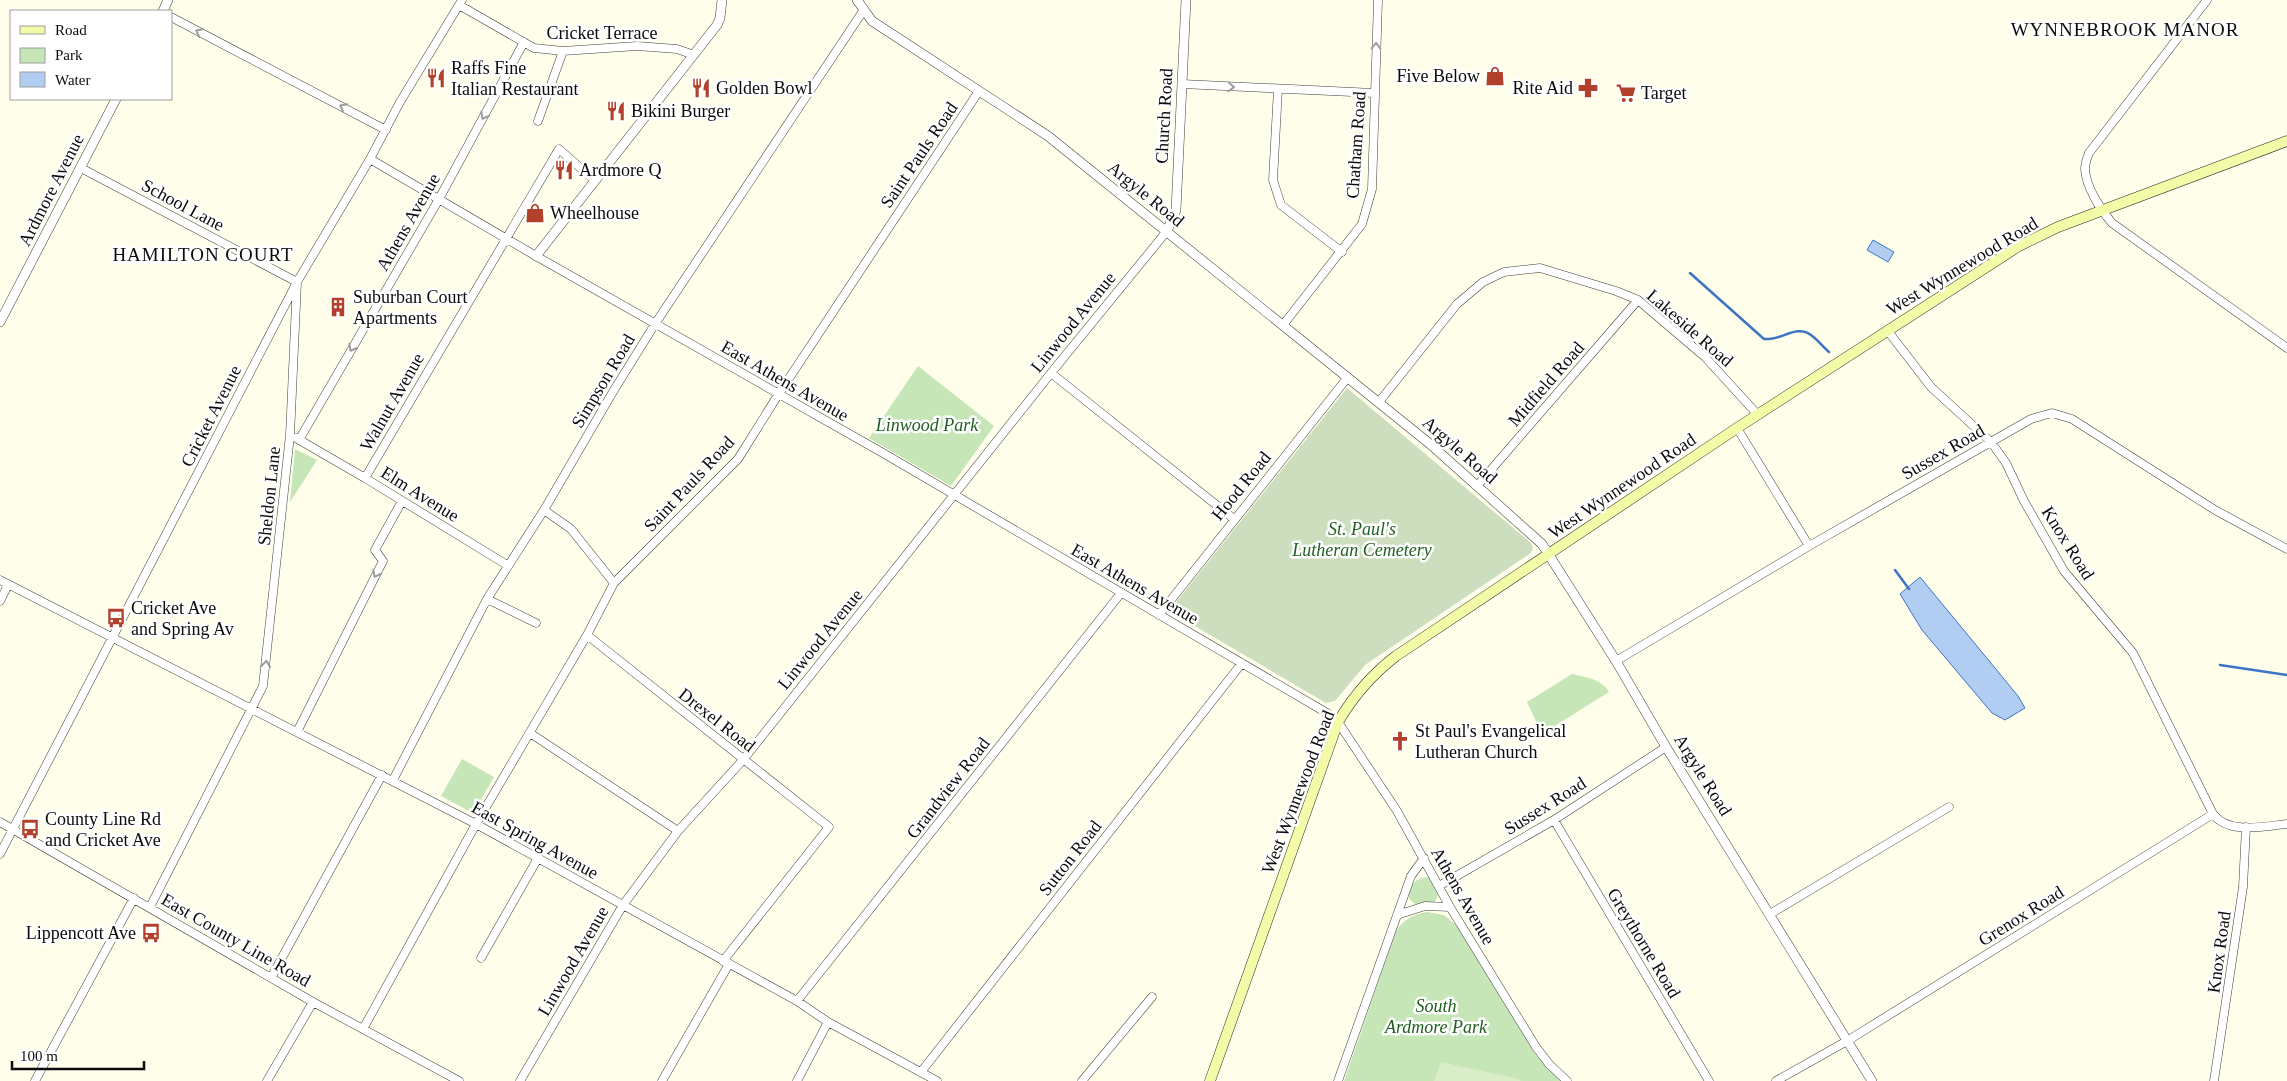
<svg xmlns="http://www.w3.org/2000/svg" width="2287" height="1081" viewBox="0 0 2287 1081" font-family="Georgia,serif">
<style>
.green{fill:#c6e6b7}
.cemetery{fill:#cddebe}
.pitch{fill:#d9eec8}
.water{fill:#b2cdf2;stroke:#3d74c6}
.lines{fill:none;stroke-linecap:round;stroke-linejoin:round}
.stream{stroke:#3d74c6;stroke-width:2.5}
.minor-casing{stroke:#3e3e3e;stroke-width:9}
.tertiary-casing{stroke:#3e3e3e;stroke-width:10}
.secondary-casing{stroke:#2d2d2d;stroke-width:11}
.minor{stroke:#fff;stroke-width:8}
.tertiary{stroke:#fff;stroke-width:9}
.secondary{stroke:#f3fba9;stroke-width:10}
.oneway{stroke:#9d9d9d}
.labels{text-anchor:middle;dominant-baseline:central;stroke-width:5;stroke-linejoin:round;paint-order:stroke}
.street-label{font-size:18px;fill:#0b0b0b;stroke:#fff}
.poi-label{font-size:18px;fill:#0b0b0b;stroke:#fff;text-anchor:start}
.park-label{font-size:18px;font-style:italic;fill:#205f20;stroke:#fff}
.neighbourhood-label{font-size:19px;letter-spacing:1px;fill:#0b0b0b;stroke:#fff}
</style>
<rect width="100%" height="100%" fill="#fefeeb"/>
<path class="green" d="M918 366 994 426 951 486 869 438Z
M295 449 317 460 290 502Z
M1572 674C1585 677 1602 679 1609 692L1542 734 1527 702Z
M462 759 494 777 473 813 441 796Z
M1429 877 1438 895 1434 904H1415L1409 899C1410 885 1414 878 1429 877Z
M1427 912 1444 915 1457 926 1535 1054 1560 1081H1344L1396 931C1404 919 1414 914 1427 912Z"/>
<path class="cemetery" d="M1347 388 1531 543 1533 548 1531 553 1365 665 1335 701 1326 703 1169 611Z"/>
<path class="pitch" d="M1441 1062 1519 1079 1521 1081H1434Z"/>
<path class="water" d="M1873 240 1894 252 1888 262 1867 250Z
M1920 577 2018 696 2025 708 2005 720 1992 713 1922 630 1900 594Z"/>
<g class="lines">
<path class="stream" d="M1690 273 1764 339C1781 341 1796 324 1811 335 1818 340 1823 347 1829 352
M1895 570 1909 589
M2220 665 2287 675"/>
<defs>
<path id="minor" d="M2207 0 2089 153C2087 158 2085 163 2085 169 2086 187 2100 209 2112 223L2287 348
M459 5 534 48 563 51 637 46 677 49 694 55
M171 17 386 130
M1182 84 1374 93
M1278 89 1273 180 1281 205 1342 252
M538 121 563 51
M370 159 536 256 883 453 1327 713 1338 722 1397 811 1450 907 1536 1047 1549 1064 1567 1081
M81 168 297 282 290 435 263 686 150 907
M1283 325 1362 224 1372 189 1378 0
M1887 330 1931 387 1991 442 2006 463 2024 501 2064 571 2133 653 2213 814
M1051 373 1234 519
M1379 402 1457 304 1483 282 1504 272 1540 268 1616 291 1638 300 1705 357 1758 415
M1737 428 1809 546
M296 438 365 478 507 565
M299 440 439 199 524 42
M365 478 559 149 594 180
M1477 486 1638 300
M544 510 571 529 614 583
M0 580 476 824 797 1001 828 1022 937 1081
M487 599 536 623
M0 601 8 585
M1159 615 1348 377
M587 635 829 827 723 961
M1616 661 1809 546 2031 419 2052 413 2072 419 2215 510 2287 549
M297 732 383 561 375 550 402 501
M530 733 678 831
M393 780 487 599 544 510 614 390 655 324 863 11
M1554 820 1709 1081
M0 822 313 1002 459 1081
M0 854 297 282 370 159 400 102 462 0
M1439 886 1554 820 1666 747
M1770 914 1949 807
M1397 915 1425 906 1450 907
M481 958 538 858
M272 976 382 775
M797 1001 1121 593
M363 1029 476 824 587 635 614 583 738 459 778 395 979 91
M921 1072 1242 663
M35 1081 134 898
M267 1081 313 1002
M520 1081 623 905 678 831 743 760 1051 373 1167 231
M662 1081 729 964
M797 1081 828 1022
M1082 1081 1152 997
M1338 1081 1411 876 1424 858
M1776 1081 1847 1041 2213 814C2229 835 2265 826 2287 824
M2214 1081 2243 887 2246 827"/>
<path id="tertiary" d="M857 0 872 21 1048 136 1430 444 1542 544 1616 661 1666 747 1872 1081
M163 11 168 0
M1167 231 1176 210 1186 0
M536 256 717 25 720 18 722 0
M0 322 116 99"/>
<path id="secondary" d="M1210 1081 1338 722C1354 695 1371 675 1396 656L1737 428 2019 246 2058 227 2287 141"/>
</defs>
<use href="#minor" class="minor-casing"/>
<use href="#tertiary" class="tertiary-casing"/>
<use href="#secondary" class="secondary-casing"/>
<use href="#minor" class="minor"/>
<use href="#tertiary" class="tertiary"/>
<use href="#secondary" class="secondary"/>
</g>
<defs><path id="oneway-chevron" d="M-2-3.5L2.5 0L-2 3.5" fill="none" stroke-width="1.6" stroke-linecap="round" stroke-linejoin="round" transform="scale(1.25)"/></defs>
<g class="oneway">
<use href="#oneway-chevron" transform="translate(199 32) rotate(-152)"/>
<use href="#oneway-chevron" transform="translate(1376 46) rotate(-88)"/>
<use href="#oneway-chevron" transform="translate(1231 87) rotate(3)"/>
<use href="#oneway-chevron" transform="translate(343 107) rotate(-152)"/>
<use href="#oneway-chevron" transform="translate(484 116) rotate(118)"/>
<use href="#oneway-chevron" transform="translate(352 348) rotate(120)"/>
<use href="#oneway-chevron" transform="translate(376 574) rotate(117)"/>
<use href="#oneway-chevron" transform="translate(266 664) rotate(-84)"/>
</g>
<defs>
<symbol id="shop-bare" viewBox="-9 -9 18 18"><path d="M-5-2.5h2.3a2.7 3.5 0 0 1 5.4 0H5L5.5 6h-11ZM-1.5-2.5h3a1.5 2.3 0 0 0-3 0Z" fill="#b3402b" stroke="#fff" stroke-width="2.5" paint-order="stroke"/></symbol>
<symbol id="restaurant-bare" viewBox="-9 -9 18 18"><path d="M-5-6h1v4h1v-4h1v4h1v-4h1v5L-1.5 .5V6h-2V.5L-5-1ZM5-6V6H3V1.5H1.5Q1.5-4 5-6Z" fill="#b3402b" stroke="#fff" stroke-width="2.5" paint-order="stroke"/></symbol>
<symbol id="pharmacy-bare" viewBox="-9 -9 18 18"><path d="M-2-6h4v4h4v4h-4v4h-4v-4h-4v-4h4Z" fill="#b3402b" stroke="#fff" stroke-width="2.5" paint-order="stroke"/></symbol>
<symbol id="supermarket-bare" viewBox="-9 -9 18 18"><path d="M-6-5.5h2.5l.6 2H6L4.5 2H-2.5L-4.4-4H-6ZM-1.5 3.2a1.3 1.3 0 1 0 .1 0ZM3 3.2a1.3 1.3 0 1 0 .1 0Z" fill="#b3402b" stroke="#fff" stroke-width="2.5" paint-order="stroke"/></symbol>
<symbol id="building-bare" viewBox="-9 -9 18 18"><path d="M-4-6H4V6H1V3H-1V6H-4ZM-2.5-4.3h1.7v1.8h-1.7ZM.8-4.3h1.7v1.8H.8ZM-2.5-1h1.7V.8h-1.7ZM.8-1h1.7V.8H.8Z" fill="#b3402b" stroke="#fff" stroke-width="2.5" paint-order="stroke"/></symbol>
<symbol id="bus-bare" viewBox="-9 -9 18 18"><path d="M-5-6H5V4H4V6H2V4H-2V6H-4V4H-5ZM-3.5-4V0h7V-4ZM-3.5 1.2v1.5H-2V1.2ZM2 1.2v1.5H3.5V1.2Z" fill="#b3402b" stroke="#fff" stroke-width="2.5" paint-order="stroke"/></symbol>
<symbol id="church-bare" viewBox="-9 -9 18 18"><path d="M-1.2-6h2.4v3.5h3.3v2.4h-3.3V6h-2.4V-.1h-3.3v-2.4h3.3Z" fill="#b3402b" stroke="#fff" stroke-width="2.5" paint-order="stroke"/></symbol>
</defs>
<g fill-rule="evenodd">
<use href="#shop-bare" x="1481" y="62" width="28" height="28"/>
<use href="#restaurant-bare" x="422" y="64" width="28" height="28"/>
<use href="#restaurant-bare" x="687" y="74" width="28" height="28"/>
<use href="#pharmacy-bare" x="1574" y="74" width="28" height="28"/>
<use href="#supermarket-bare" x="1612" y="79" width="28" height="28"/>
<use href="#restaurant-bare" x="602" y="97" width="28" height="28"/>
<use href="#restaurant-bare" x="550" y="156" width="28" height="28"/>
<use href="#shop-bare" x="521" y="199" width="28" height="28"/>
<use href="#building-bare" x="324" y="293" width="28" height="28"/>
<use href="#bus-bare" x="102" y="604" width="28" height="28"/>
<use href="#church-bare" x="1386" y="727" width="28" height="28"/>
<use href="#bus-bare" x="16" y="815" width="28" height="28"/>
<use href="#bus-bare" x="137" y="919" width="28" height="28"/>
</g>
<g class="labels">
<g class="street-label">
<text x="602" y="33">Cricket Terrace</text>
<text transform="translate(1164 116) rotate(-87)">Church Road</text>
<text transform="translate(1356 145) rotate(-86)">Chatham Road</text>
<text transform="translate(919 155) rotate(-56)">Saint Pauls Road</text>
<text transform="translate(51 190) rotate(-63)">Ardmore Avenue</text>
<text transform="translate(1146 194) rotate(39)">Argyle Road</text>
<text transform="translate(183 205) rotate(28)">School Lane</text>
<text transform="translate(408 222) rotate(-60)">Athens Avenue</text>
<text transform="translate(1962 266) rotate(-31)">West Wynnewood Road</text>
<text transform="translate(1073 322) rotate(-51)">Linwood Avenue</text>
<text transform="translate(1690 328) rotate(41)">Lakeside Road</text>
<text transform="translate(603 381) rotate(-59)">Simpson Road</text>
<text transform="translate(785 381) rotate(30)">East Athens Avenue</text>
<text transform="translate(1546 384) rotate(-49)">Midfield Road</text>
<text transform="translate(392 402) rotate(-60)">Walnut Avenue</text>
<text transform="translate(211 416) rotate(-63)">Cricket Avenue</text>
<text transform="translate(1460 450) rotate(41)">Argyle Road</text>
<text transform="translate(1943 452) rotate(-30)">Sussex Road</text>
<text transform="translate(689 484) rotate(-47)">Saint Pauls Road</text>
<text transform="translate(1241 486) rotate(-51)">Hood Road</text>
<text transform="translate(1622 486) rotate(-34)">West Wynnewood Road</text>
<text transform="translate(420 494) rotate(32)">Elm Avenue</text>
<text transform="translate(269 496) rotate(-84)">Sheldon Lane</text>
<text transform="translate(2068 543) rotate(58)">Knox Road</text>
<text transform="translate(1135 584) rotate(30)">East Athens Avenue</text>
<text transform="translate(820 639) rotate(-51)">Linwood Avenue</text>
<text transform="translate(717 720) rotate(38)">Drexel Road</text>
<text transform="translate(1703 775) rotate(58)">Argyle Road</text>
<text transform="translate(948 788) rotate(-52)">Grandview Road</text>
<text transform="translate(1298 792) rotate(-69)">West Wynnewood Road</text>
<text transform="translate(1545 806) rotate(-32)">Sussex Road</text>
<text transform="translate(535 840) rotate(29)">East Spring Avenue</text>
<text transform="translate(1070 858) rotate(-52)">Sutton Road</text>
<text transform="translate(1463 896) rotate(60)">Athens Avenue</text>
<text transform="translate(2021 916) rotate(-32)">Grenox Road</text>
<text transform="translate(236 940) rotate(30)">East County Line Road</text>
<text transform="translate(1644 943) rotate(59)">Greythorne Road</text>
<text transform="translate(2219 952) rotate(-82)">Knox Road</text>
<text transform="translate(573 961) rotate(-60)">Linwood Avenue</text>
</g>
<g class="poi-label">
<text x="451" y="68">Raffs Fine<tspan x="451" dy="21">Italian Restaurant</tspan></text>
<text x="1480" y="76" text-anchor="end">Five Below</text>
<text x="716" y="88">Golden Bowl</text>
<text x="1573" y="88" text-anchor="end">Rite Aid</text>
<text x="1641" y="93">Target</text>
<text x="631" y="111">Bikini Burger</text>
<text x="579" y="170">Ardmore Q</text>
<text x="550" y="213">Wheelhouse</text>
<text x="353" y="297">Suburban Court<tspan x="353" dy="21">Apartments</tspan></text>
<text x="131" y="608">Cricket Ave<tspan x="131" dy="21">and Spring Av</tspan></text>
<text x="1415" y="731">St Paul's Evangelical<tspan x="1415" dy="21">Lutheran Church</tspan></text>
<text x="45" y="819">County Line Rd<tspan x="45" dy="21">and Cricket Ave</tspan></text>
<text x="136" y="933" text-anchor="end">Lippencott Ave</text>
</g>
<g class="park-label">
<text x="927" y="425">Linwood Park</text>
<text x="1362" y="529">St. Paul's<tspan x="1362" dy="21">Lutheran Cemetery</tspan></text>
<text x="1436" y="1006">South<tspan x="1436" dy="21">Ardmore Park</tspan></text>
</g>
<g class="neighbourhood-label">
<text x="2125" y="29">WYNNEBROOK MANOR</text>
<text x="203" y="254">HAMILTON COURT</text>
</g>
</g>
<rect x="10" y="10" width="162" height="90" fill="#ffffff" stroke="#9d9d9d"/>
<rect x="20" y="26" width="25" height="8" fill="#f3fba9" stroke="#9d9d9d"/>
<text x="55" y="35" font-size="15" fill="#0b0b0b">Road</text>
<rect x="20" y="48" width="25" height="15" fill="#c6e6b7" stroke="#9d9d9d"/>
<text x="55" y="60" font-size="15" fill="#0b0b0b">Park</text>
<rect x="20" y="72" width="25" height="15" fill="#b2cdf2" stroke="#9d9d9d"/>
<text x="55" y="85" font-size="15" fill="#0b0b0b">Water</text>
<path d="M12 1061v8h132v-8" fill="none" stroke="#0b0b0b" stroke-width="2.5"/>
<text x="20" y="1061" font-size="15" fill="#0b0b0b" stroke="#ffffff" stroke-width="4" paint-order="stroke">100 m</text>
</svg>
